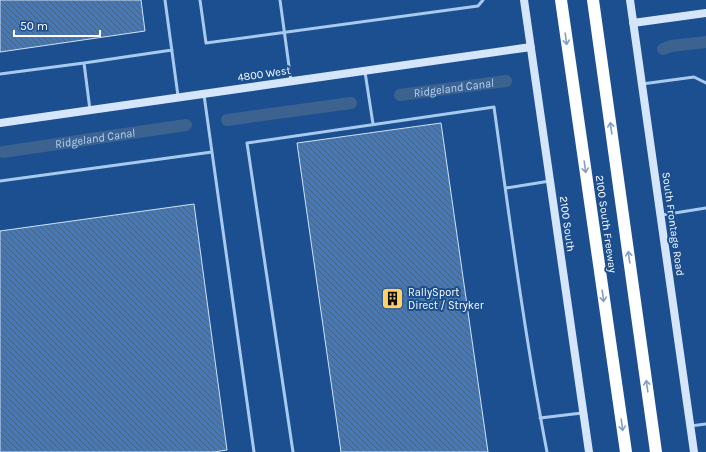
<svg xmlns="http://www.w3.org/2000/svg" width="706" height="452" viewBox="0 0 706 452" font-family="Karla,sans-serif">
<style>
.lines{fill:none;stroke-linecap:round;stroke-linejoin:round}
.canal{stroke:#3c6290;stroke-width:12}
.building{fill:url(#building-back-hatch);stroke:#cfe3fa}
.lane{stroke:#a9c9ee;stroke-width:3}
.secondary{stroke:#d6e6fa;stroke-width:8}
.highway{stroke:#fff;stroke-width:12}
.oneway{stroke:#829ec1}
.labels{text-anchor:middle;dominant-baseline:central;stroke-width:4;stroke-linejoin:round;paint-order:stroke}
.street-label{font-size:11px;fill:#fff;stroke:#1b4f8f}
.poi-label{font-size:11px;fill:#fff;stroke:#1b4f8f;text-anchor:start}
.water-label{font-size:12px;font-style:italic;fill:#b5d3f5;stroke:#1b4f8f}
</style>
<defs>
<pattern id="building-back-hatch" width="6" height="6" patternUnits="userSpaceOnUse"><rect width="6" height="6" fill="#4478b7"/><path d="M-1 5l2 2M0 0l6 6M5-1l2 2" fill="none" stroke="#486282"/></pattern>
</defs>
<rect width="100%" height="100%" fill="#1b4f8f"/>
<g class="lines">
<g class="canal">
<path d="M663 49 671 46 706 42"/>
<path id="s1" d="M400 95 506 81"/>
<path d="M227 120 351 103"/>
<path id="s2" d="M3 152 186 125"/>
</g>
</g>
<path class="building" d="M0 0H141L145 31 0 52Z
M441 123 488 452H341L297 143Z
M194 204 227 450 214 452H0V231Z"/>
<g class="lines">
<path class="lane" d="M165 0 178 96
M200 0 206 43 478 6 483 0
M280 0 291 81
M84 63 172 50
M365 72 373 124
M0 74 84 63 90 110
M642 84 694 77 706 83
M204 95 254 452
M0 181 212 152
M506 188 550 181
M662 215 706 208
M540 418 582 413
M690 426 706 424
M293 452 247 143 494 107C510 222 525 338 547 452"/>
<path class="secondary" d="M524 0 589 452
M630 0 694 452
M633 23 706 13
M0 123 531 47"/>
<path class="highway" d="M561 0 626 452
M593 0 656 452"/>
</g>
<defs><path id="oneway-shaft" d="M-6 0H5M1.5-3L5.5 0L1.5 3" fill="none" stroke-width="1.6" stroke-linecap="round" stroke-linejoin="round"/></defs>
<g class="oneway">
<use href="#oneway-shaft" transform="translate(566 39) rotate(82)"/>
<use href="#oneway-shaft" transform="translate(611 128) rotate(-98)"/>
<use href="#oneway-shaft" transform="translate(585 167) rotate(82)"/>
<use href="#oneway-shaft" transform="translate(629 257) rotate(-98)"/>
<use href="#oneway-shaft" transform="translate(603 296) rotate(82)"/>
<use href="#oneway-shaft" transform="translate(647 386) rotate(-98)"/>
<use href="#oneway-shaft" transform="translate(622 425) rotate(82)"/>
</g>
<defs>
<symbol id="building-square" viewBox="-11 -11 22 22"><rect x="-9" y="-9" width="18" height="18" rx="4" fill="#ffd166" stroke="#1b4f8f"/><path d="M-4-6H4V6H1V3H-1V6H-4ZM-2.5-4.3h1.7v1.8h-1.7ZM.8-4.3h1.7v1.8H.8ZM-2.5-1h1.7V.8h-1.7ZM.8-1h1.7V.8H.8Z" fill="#111"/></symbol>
</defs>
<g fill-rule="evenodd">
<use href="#building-square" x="380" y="286" width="25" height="25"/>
</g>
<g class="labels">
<g class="street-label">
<text transform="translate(264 74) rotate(-8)">4800 West</text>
<text transform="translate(567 224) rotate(82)">2100 South</text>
<text transform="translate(606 224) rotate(82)">2100 South Freeway</text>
<text transform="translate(673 224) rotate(82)">South Frontage Road</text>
</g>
<g class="poi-label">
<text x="408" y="292">RallySport<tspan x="408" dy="13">Direct / Stryker</tspan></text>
</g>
<g class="water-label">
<text stroke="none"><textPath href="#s1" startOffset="54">Ridgeland Canal</textPath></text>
<text stroke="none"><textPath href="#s2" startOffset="93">Ridgeland Canal</textPath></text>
</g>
</g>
<path d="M14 30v6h86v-6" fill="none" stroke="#ffffff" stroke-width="2"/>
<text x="20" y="30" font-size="12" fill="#ffffff" stroke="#1b4f8f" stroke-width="3" paint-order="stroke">50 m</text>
</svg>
